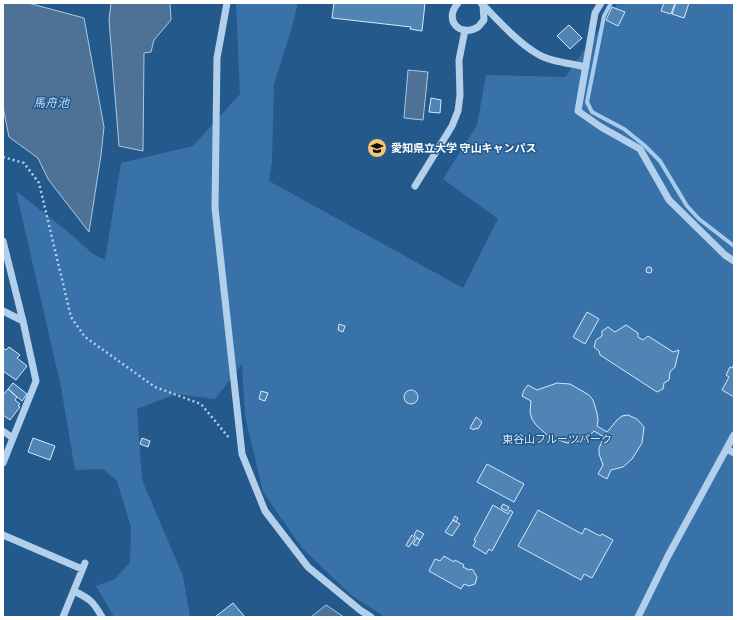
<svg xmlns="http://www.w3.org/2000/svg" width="737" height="620" viewBox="0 0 737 620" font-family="'IBM Plex Sans','Noto Sans JP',sans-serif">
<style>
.green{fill:#3872a9}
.water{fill:#4e7296;stroke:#a6cbeb}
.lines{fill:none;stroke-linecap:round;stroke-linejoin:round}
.stream{stroke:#a6cbeb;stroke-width:4}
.building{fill:#5084b5;stroke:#d6e8f8}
.path{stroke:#b2d0eb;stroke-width:2.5;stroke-dasharray:2 3;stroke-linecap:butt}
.minor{stroke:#b2d0eb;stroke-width:7}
.labels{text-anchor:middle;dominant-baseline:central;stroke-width:3;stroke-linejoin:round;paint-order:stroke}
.poi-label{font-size:11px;font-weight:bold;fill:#fff;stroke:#24598c;text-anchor:start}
.park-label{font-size:11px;fill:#d6e8f8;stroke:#24598c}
.water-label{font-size:12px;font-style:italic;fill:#bed9f2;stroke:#24598c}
</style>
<rect width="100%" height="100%" fill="#24598c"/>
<path class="green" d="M236 3H298L292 27 274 84 272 161 269 181 463 288 498 219 443 179 477 125 486 75 565 77 618 3H734V617H385L351 595 302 548 263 492 245 416 242 364 215 399 176 394 137 409 142 480 183 576 190 617H114L96 586 115 579 130 562 131 527 117 481 103 469 75 470 61 387 16 191 67 231 93 254 105 260 121 163 193 146 240 94Z"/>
<path class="water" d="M3 3H28L84 18 104 127 101 155 89 232 48 179 38 158 9 137 3 107Z
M111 3H170L171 20 154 40 151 52 144 53 143 151 119 146 109 20Z
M408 70 428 72 423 120 404 118Z
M326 605 344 617H311Z"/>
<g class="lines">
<path class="stream" d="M611 3 604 16 587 102 592 112 624 129 644 145 660 161 687 206 699 219 734 246"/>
</g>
<path class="building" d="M334 3H425L422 31 410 29 411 27 332 18Z
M664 3H675L671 14 661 11Z
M676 3H689L684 18 672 14Z
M612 7 625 12 618 26 606 20Z
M569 25 582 38 570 49 557 36Z
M431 98 441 100 440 113 429 112Z
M646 270a3 3 0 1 1 6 0a3 3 0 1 1-6 0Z
M587 312 599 319 585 344 573 337Z
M339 324 345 326 343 332 338 330Z
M626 325 638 333V337L643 340 648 336 673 352 679 350 675 367 670 372 669 380 664 383 663 389 657 392 600 355 599 351 594 347 596 340 602 336V331L608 327 615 332Z
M9 347 20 355 17 358 27 366 16 380 3 371V348L6 350Z
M734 364V397L722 390 729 377 726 375 730 367 732 368Z
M13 383 27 394 22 401 8 389Z
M557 383 570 384 589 395 593 400 597 413 598 420 597 426 607 432 617 420 622 416 628 415 637 419 644 427 642 443 632 459 623 467 611 470 607 479 598 474 603 465 599 454V448L604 437 594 431 587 438 580 441 567 443 553 438 546 434 536 425 532 419 530 412 531 401 522 396 524 390 528 385 537 390Z
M8 389 17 397 15 400 20 404 18 406 20 407 10 420 3 415V395Z
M404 397a7 7 0 1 1 14 0a7 7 0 1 1-14 0Z
M261 391 268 393 265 401 259 399Z
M476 417 482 422 478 429 475 428 474 430 470 428Z
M33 438 55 446 50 460 28 452Z
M142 438 150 441 148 447 140 444Z
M487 464 524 484 514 502 477 482Z
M503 504 509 507 507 511 501 508Z
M493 505 508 514 510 510 513 512 492 551 489 549 486 554 473 546 476 541 474 540Z
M538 510 582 534 585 528 600 536 602 534 613 540 592 578 584 574 581 580 518 546Z
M455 516 458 518 456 522 453 520Z
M453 520 460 524 452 536 445 532Z
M417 530 424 534 420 540 414 535Z
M412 535 415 538 409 547 406 545Z
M417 538 420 540 417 546 413 544Z
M444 556 454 562 455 560 464 565 463 567 469 570 470 569 473 570 477 577 475 584 469 586 464 584 461 589 429 571 435 559 440 561Z
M233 603 245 617H215Z"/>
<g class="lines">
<path class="path" d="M3 157 24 163 39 183 71 317 85 337 155 387 201 404 230 439"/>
<path class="minor" d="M227 3 217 58 215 208 242 454 265 511 308 567 360 610 371 617
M458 3C443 20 460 38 478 27 480 25 482 22 484 20L483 5
M481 3C497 19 517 42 536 53 550 62 570 63 586 67
M601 3 595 13 578 111 601 127 640 149 669 200 725 255 734 261
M415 186 452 126 458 111 460 95 459 60 465 30
M3 241 23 321 3 311
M3 431 13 438 36 381 23 321
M727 449 734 453
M3 463 13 438
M3 535 82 569
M74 591C90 599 93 601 102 617
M63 617 85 563
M638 617 668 556 734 435"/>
</g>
<defs>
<symbol id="university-disc" viewBox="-11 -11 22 22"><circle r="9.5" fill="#f5c775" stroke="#24598c"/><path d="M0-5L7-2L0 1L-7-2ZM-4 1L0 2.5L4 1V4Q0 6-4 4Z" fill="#111"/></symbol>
</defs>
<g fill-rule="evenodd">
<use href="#university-disc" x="366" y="137" width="22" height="22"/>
</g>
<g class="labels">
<g class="poi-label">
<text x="391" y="148">愛知県立大学 守山キャンパス</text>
</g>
<g class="park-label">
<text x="557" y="439">東谷山フルーツパーク</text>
</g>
<g class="water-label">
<text x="51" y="102">馬舟池</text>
</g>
</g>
<rect width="737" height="620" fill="none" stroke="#ffffff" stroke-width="8"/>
</svg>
